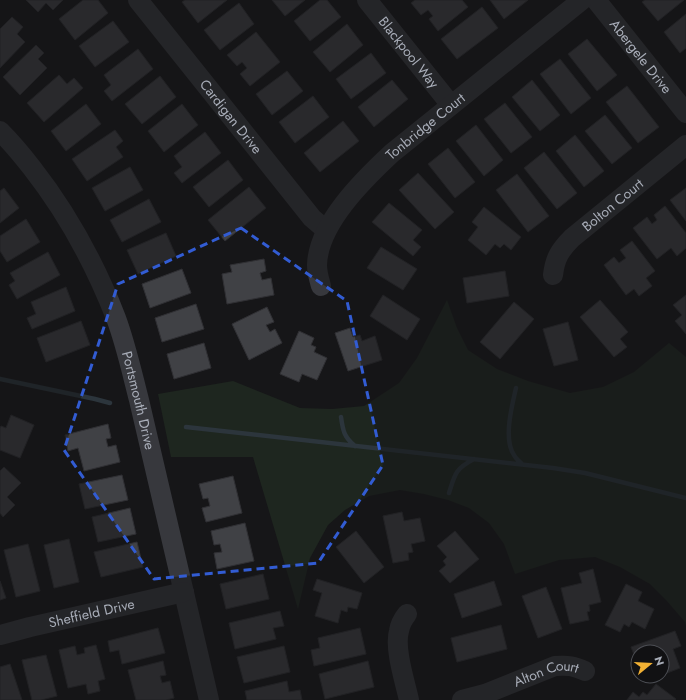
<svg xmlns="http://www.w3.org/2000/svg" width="686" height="700" viewBox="0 0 686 700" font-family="Jost,sans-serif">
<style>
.green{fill:#1e261f}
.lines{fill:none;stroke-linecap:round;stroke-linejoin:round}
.stream{stroke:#2c353c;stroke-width:4.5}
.building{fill:#404145;stroke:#303034}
.minor{stroke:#37383d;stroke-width:20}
.marked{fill:none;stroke:#325cd3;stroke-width:3;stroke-dasharray:8 5;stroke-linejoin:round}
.labels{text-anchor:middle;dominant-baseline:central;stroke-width:3;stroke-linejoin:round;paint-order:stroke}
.street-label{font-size:14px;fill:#a8adb8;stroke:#111113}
</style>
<rect width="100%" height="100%" fill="#161618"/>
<path class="green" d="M447 300 457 328 468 350 497 369 528 381 570 393 603 387 634 372 669 343 686 357V626L685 622 666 600 650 584 620 567 595 557 559 560 515 574 504 544 489 523 469 508 448 500 424 494 400 490 369 496 345 510 328 525 310 558 298 609 253 457H171L158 394 233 381 300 408 332 409 364 406 399 383 417 358Z"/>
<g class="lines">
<path class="stream" d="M0 379 95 399 110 403
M516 388C512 406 503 439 514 455 516 459 520 462 522 464
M341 417C343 431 344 437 355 446
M186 427 553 468 585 473 686 498
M449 493C455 474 455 469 474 459"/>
</g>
<path class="building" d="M26 0H63L53 10 46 3 38 12Z
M83 0H98L108 13 75 40 59 19Z
M185 0H227L198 23 182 2Z
M272 0H305L285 16Z
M320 0H327L341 17 310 41 294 21Z
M415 0H462L468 7 438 31 429 19 433 16 428 10 421 15 411 3Z
M490 0H528L504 19Z
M645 0H684L658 21 642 2Z
M239 3 254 24 220 50 204 30Z
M482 7 498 28 457 59 441 39Z
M686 14V48L680 53 664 32Z
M12 17 23 27 17 34 25 42 0 68V29Z
M113 21 129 42 95 67 79 46Z
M347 24 363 45 330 72 313 52Z
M256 32 280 62 250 86 240 74 247 68 242 62 237 66 227 55Z
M587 39 617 75 597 91 568 54Z
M36 45 44 53 38 59 47 68 20 95 3 77Z
M138 49 153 69 112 101 104 91 111 85 104 75Z
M371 53 386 73 351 99 336 79Z
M560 59 591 98 571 114 540 74Z
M287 71 303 91 272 115 256 94Z
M59 75 67 84 74 78 83 88 44 122 27 103Z
M160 76 176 97 142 124 125 104Z
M392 80 408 99 374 127 358 107Z
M532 80 560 115 540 131 512 97Z
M627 86 659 127 638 143 606 102Z
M313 96 329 117 295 143 279 122Z
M505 103 532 137 511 153 484 119Z
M86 104 101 124 66 151 51 131Z
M182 104 198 125 164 152 148 131Z
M605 115 632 148 612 164 585 131Z
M343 121 359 141 320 172 304 153Z
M476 125 503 160 484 176 456 141Z
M115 130 123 141 116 147 123 157 87 181 72 159Z
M205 132 221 153 182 183 174 173 182 167 174 156Z
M575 135 604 171 584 187 556 151Z
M448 148 475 182 455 198 428 164Z
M544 152 577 193 557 209 524 168Z
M228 160 243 180 209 207 193 187Z
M130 167 143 190 105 211 92 188Z
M418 173 454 212 435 229 399 190Z
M517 174 549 216 528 232 496 190Z
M249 187 266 208 225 241 208 220Z
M4 188 19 208 0 223V191Z
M686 188V221L670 200Z
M149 199 161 222 122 242 110 220Z
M389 203 422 230 413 240 421 247 413 256 372 222Z
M665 206 686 233V248L677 256 671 248 657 259 633 228 647 217 652 224 657 220 654 215Z
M484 207 521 237 511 250 504 244 500 248 495 244 486 255 468 240 478 227 472 222Z
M26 219 40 242 7 262 0 251V236Z
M166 233 176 256 138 274 127 250Z
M632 241 655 271 646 278 652 286 639 296 634 289 626 295 604 265 614 257 619 263 626 258 620 250Z
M381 247 417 269 403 290 367 268Z
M48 252 60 275 17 299 9 285 15 281 10 273Z
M264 259 266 271 260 273 262 280 271 278 274 295 227 304 222 274 232 272 230 265Z
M182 269 191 293 150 308 142 284Z
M505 271 509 296 467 303 463 278Z
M66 287 75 311 32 329 27 318 36 314 31 302Z
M383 295 420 319 407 340 370 316Z
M686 295V334L675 321 682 315 673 305Z
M600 300 628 332 620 339 627 347 614 357 580 317Z
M514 302 534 319 500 359 480 342Z
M196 304 204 329 162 342 155 318Z
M267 307 274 322 266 325 270 332 275 329 282 343 249 360 232 324Z
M81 321 90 345 46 362 37 338Z
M568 322 578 360 554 366 543 329Z
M350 328 353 337 360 335 362 341 375 336 382 360 348 371 335 333Z
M299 331 314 338 311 345 316 347 314 352 327 358 317 380 302 374 299 382 280 374Z
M204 343 211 368 174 379 167 354Z
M11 415 34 425 20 458 0 450V428L1 426 6 428Z
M108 424 111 438 106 439 108 447 116 445 120 462 84 471 78 448 68 451 65 435Z
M4 467 21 483 7 497 15 505 3 517 0 513V471Z
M122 475 128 500 85 509 79 484Z
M233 476 242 513 206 522 202 508 210 506 208 498 203 499 199 484Z
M130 508 136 534 98 542 92 517Z
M402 512 404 521 420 518 425 541 411 544 413 552 408 553 409 560 393 563 383 516Z
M245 523 254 561 217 569 214 553 222 552 220 544 214 545 211 531Z
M356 531 384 567 364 583 336 547Z
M455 531 479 559 450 583 439 571 446 565 443 561 447 557 437 546Z
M69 539 79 582 54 588 44 545Z
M137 542 143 567 101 577 94 552Z
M28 544 40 591 16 597 4 550Z
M593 569 601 602 589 605 590 611 587 612 589 620 570 624 561 588 582 583 579 573Z
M263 574 269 599 226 609 220 584Z
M317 579 362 593 357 609 348 607 347 612 341 610 338 623 315 616 322 593 313 590Z
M0 581 6 598 0 600Z
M494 581 502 605 462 618 454 594Z
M626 584 642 592 638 601 654 609 645 629 632 622 629 627 624 624 620 632 605 625Z
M546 587 562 629 538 638 522 596Z
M280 611 284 626 273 628 276 639 235 649 229 623Z
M501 625 507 649 457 662 451 638Z
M158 628 165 653 122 664 119 650 110 652 108 641Z
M360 628 366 654 314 666 311 650 320 648 318 638Z
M675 631 681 646 673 649 680 668 662 675V652H638V662H637L631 647Z
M96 645 105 679 98 681 100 691 88 694 86 684 68 688 59 650 75 646 77 655 85 653 84 648Z
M284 646 290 672 244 683 237 657Z
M46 655 57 696 41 700H32L22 660Z
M163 661 166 675 160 676 162 683 170 681 174 698 166 700H136L128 670Z
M368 661 374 687 325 699 319 674Z
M10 664 22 700H0V667Z
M287 681 289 692 300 690 302 700H247L245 691Z
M656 684 676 699 675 700H627L633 692 639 697 643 692 647 695Z"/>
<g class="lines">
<g class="minor">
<path id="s1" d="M138 0 312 218 326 230"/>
<path id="s2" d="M367 0 451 105"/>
<path id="s3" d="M596 0 686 113"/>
<path id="s4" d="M0 131C11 142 22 155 32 168 68 214 95 264 116 318 126 345 132 373 139 400L209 700"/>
<path id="s5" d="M553 275C555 258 560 250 572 238L686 145"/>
<path id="s6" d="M321 286C319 279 317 273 317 265 318 224 363 180 392 153L582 0"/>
<path d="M407 614C403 619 400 624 399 631 394 648 405 682 409 700"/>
<path id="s7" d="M0 635 30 627 184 592"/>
<path id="s8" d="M462 700 485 694 555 666C568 665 574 666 585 671"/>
</g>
</g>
<path d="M0 0H686V700H0ZM241 228 347 301 383 465 318 563 154 579 64 450 118 284Z" fill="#161618" fill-opacity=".55" fill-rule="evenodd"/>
<path class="marked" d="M241 228 347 301 383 465 318 563 154 579 64 450 118 284Z"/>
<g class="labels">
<g class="street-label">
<text stroke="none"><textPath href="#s2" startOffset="67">Blackpool Way</textPath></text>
<text stroke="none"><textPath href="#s3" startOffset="72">Abergele Drive</textPath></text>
<text stroke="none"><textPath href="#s1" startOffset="149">Cardigan Drive</textPath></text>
<text stroke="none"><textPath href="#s6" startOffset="202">Tonbridge Court</textPath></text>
<text stroke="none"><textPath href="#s5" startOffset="95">Bolton Court</textPath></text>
<text stroke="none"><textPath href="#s4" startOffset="307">Portsmouth Drive</textPath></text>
<text stroke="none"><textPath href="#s7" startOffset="94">Sheffield Drive</textPath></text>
<text stroke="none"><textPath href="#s8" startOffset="89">Alton Court</textPath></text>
</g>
</g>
<g transform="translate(650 664) rotate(72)"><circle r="19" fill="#111113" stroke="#4d4f55"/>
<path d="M0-3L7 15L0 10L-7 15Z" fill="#f2b134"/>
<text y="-6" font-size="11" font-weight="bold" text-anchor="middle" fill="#a8adb8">N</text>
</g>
</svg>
